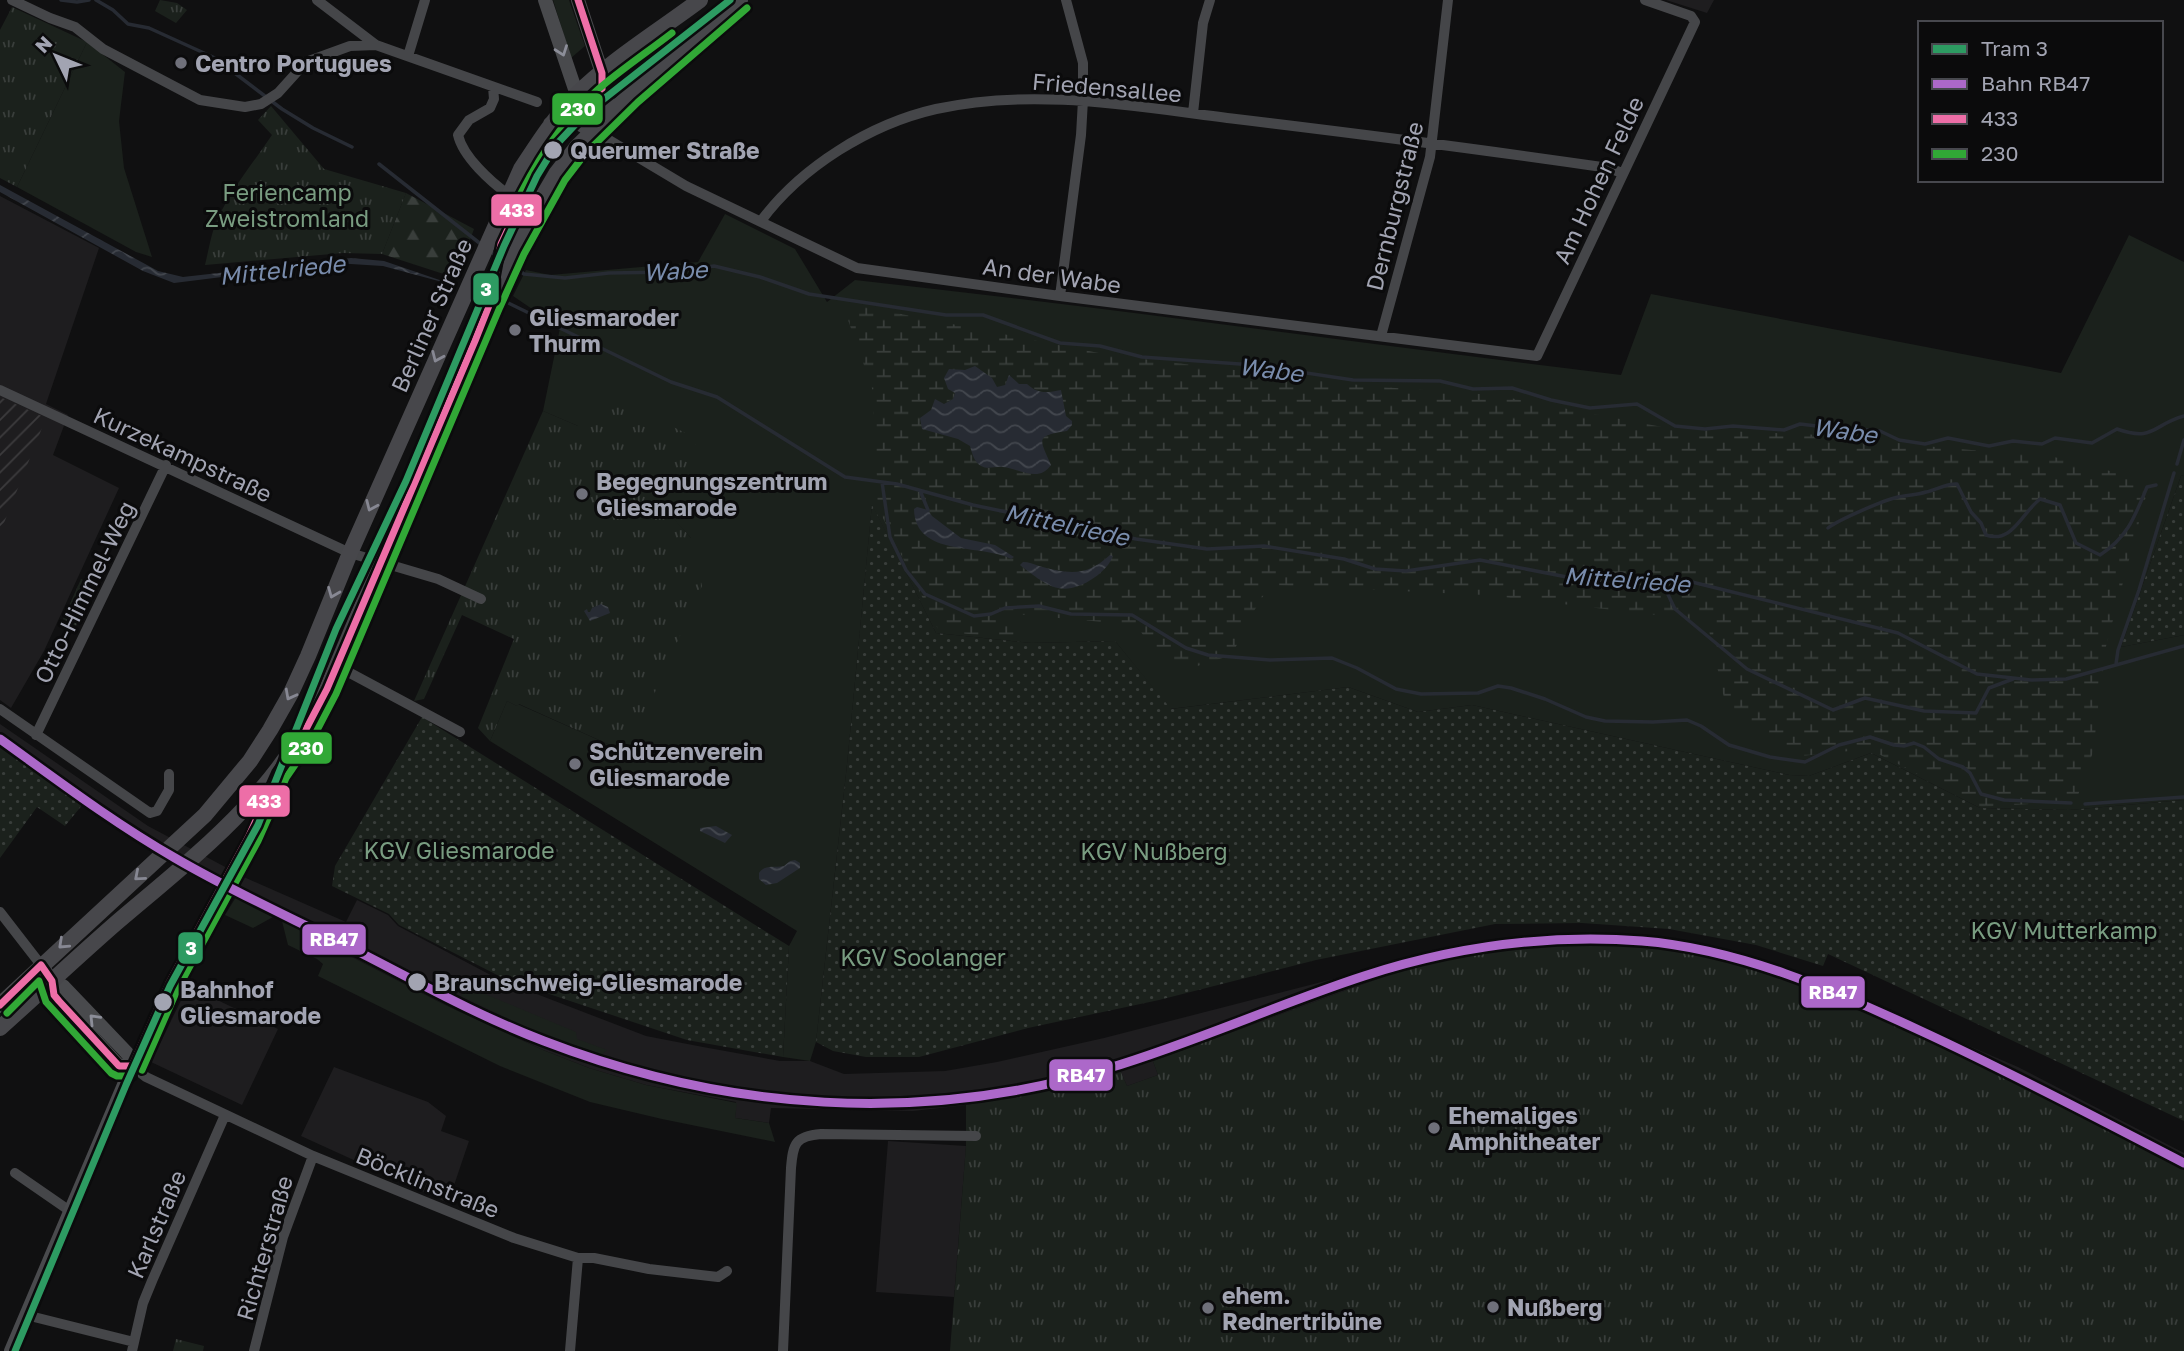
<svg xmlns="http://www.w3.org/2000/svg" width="2184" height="1351" viewBox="0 0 2184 1351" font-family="'Golos Text',sans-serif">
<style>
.built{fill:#1e1d1f}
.industrial{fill:url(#industrial-furrows)}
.grass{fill:#1b211c}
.forest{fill:url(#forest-firs)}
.wetland{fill:url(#wetland-marsh);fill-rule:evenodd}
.park{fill:url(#park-tufts)}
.garden{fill:url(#garden-dots)}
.water{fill:url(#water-waves)}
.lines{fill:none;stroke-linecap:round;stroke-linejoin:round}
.stream{stroke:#272b33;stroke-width:3.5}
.street{stroke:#454649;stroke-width:10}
.secondary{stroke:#494a4d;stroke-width:14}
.primary{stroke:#47474b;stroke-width:16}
.bus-1-casing{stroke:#0b0b0c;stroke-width:12}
.bus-2-casing{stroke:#0b0b0c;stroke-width:12}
.bus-1{stroke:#ed6ea7;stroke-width:7}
.bus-2{stroke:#31a836;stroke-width:7}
.rail-1-casing{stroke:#0b0b0c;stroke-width:14}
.rail-1{stroke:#ac68c9;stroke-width:9}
.tram-1-casing{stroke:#0b0b0c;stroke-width:12}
.tram-1{stroke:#2d9b62;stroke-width:7}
.oneway{stroke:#8c8e99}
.oneway2{stroke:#878893}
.poi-dot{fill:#6f707a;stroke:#0b0b0c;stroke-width:2.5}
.stop-dot{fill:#a2a4b2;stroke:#0b0b0c;stroke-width:2.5}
.labels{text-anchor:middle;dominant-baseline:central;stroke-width:6;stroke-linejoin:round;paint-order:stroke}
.poi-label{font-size:23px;font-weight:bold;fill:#a2a4b2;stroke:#0b0b0c;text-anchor:start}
.street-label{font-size:23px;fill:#a2a4b2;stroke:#0b0b0c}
.stop-label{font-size:23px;font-weight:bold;fill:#a2a4b2;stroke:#0b0b0c;text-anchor:start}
.park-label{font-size:23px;fill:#799c81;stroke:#0b0b0c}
.water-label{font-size:24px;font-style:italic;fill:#798cac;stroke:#0b0b0c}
.line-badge{stroke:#0b0b0c;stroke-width:2.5}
.badge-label{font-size:19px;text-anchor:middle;font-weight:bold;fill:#fff}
</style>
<defs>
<pattern id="industrial-furrows" width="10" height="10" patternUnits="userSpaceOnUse" patternTransform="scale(1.75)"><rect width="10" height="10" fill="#1e1d1f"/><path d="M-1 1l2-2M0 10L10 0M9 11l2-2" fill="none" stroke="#3c3b3d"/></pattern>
<pattern id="forest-firs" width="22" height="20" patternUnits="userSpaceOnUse" patternTransform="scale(1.75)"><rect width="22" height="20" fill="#1b211c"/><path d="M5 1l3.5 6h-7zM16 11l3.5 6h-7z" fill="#393e3b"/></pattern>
<pattern id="wetland-marsh" width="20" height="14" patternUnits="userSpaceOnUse" patternTransform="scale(1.75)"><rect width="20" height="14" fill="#1b211c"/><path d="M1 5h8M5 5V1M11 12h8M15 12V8" fill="none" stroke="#393e3b"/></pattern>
<pattern id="park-tufts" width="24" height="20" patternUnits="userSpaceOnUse" patternTransform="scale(1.75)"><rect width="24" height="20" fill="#1b211c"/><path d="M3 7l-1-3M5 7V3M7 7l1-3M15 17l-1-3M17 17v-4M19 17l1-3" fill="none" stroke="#393e3b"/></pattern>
<pattern id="garden-dots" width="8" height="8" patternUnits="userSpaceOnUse" patternTransform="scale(1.75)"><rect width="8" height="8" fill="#1b211c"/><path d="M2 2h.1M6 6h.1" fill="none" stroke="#393e3b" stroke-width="1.8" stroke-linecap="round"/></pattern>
<pattern id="water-waves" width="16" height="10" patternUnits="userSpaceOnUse" patternTransform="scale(1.75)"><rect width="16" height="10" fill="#272b33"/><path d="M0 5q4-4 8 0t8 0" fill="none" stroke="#43474e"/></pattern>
</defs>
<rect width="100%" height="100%" fill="#101011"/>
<path class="built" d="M1666 0H1714L1707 13Z
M0 196 99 248 46 404 68 415 53 455 119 488 44 651 11 708 0 700Z
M0 724 148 826 246 878 346 922 357 900 388 915 398 926 500 980 646 1036 703 1047 780 1061H810L844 1074 945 1071 997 1062 1104 1038 1438 952 1517 939 1607 933 1703 945 1774 965 1850 992 1890 1012 2018 1067 2184 1153V1170L2017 1081 1845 1001 1771 974 1658 947 1607 943 1518 948 1413 966 1153 1061 1158 1075 1127 1086 1120 1070 1032 1094 966 1105 913 1111 771 1108 769 1123 735 1118 736 1102 646 1085 589 1068 543 1050 441 1003 186 871 138 843 0 743Z
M188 986 278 1029 242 1105 151 1062Z
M334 1067 428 1102 446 1116 441 1131 469 1141 448 1203 301 1136Z
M888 1141 966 1146 954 1297 876 1292Z"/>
<path class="industrial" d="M0 397 46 418 0 533Z"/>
<path class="grass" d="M553 0H569L585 46 571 58Z
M87 42 125 72 119 121 124 168 152 257 136 252 17 187Z
M725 214 795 249 827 302 855 280C1111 308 1366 344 1621 375L1651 294 2061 373 2129 235 2184 262V475L2181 476 2121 647 2184 635V800L2069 810 1980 808 1871 753 1809 776 1789 775 1472 705 1418 712 1348 687 1170 709 1115 641 1031 643 936 633 872 505 847 765 816 1042 810 1061 783 1057 789 946 797 931 490 741 507 701 517 706 518 704 628 753 691 538 665 510 578 426 543 411 560 328 513 296 526 270 550 275 698 262Z
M236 897 273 917 253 928 225 915Z
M282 921 441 1003 543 1050 589 1068 646 1085 737 1103 735 1118 769 1123 775 1142 662 1119 590 1102 500 1066 318 976 323 964 317 959 288 945Z
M466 986 576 1032 577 1039 607 1050 601 1055 521 1025 461 996Z"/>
<path class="forest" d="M406 193 474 229 456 278 382 254Z"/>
<path class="wetland" d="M850 304 1109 355 1367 386 1494 395 1673 429 1821 435 1945 448 2050 456 2150 481 2105 650 2093 752 2076 801 1981 807 1869 749 1791 757 1726 707 1707 621 1485 595 1270 585 1249 619 1232 655 1188 669 1156 657 1137 625 1012 614 1018 639 939 631 878 508 872 388 847 317ZM1012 379 1065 403 1066 416 1041 439V445L1046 454 1035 474 1000 467 989 468 975 460 970 446 935 431 925 412 953 399 955 393C973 390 998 392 1012 379ZM930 515 961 538 995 545 1012 555 1011 559 1001 554 937 544 918 527ZM1110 555 1088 581 1055 588 1023 568 1025 561C1059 569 1079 583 1110 555Z"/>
<path class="park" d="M160 0 177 3 187 10 176 23 155 11Z
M12 7 87 42 17 187 0 178V30Z
M271 106 324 169 406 193 382 254 343 253 205 265C208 253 210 240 214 228 227 194 252 165 272 135L258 120Z
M609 396 698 439 666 510 691 538 702 586 628 753 519 704 517 706 507 701 490 741 478 728 514 639 462 615 424 699 414 701 543 411 578 426Z
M81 579 95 586 76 626 63 619Z
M1607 943 1701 954 1771 974 1845 1001 2017 1081 2184 1170V1351H950L966 1146V1105L1032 1094 1120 1070 1127 1086 1158 1075 1153 1061 1413 966 1518 948Z
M176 1339 204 1346 203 1351H173Z"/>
<path class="garden" d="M2184 475V635L2121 647 2181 476Z
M872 504 936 633 1031 643 1115 641 1171 709 1348 687 1418 712 1472 705 1789 775 1809 776 1871 753 1980 808 2069 810 2184 800V1121L1828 954 1823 966 1756 945 1669 929 1582 923 1495 924 1316 960 1159 1000 1028 1028 919 1057H866L833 1051 816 1042 847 765Z
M422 717 789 946 783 1057 687 1040 507 980 399 925 389 914 332 886 335 866Z
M0 744 83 804 65 826 37 807 0 858Z"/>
<path class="water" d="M0 185 158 271 183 277 351 258 384 261 457 286 383 266 335 263 174 283 143 271 0 192Z
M975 366 992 378 997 387 1005 385 1009 375 1019 384H1027C1038 394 1046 393 1061 390L1066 416 1072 421V425L1067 431C1034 436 1040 439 1051 465 1047 470 1044 473 1037 474 1026 475 1014 468 1003 467 995 466 988 470 981 466 974 462 972 453 970 446L958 439 922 429 920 418 931 410 935 399 944 404 953 399 955 393 948 389 944 378 949 369 965 370Z
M917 507 928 510 932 516 961 538 995 545 1014 557 1011 559C981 543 915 558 914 509Z
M1110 555 1113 556C1107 573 1077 593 1058 588 1046 586 1029 572 1020 565L1023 562C1029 562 1033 564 1039 566 1069 574 1086 577 1110 555Z
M601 604 608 607 610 613 590 621 584 611 587 609 588 612H590L592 608Z
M716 826 732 835 725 843 700 831V828Z
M795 860 800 863V868L777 883 766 885 759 879V873C765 864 774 868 784 866L790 861Z"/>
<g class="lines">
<path class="stream" d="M61 0 77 2 89 0
M96 0 113 10 128 24 149 28 215 58 282 109 313 128 352 147
M379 164 482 245
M488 250 505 261
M512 265 524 274 565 278 609 273 672 272 714 266 760 277 809 294 946 315H983L1060 343 1100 346 1142 357 1254 365 1353 380 1440 381 1473 389 1512 388 1551 400 1590 408 1637 404 1675 426 1705 429 1733 426 1784 430 1800 424 1825 427 1841 435 1853 429 1880 431 1899 440 1925 444 1948 438 1989 446 2013 441 2042 444 2055 438 2092 443 2117 429C2154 442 2152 425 2184 416
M471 290 487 295
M498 298 671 382 717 397 845 477 897 484 973 505 1136 539 1207 549 1264 546 1344 559 1375 569 1406 571 1480 560 1572 578H1660L1692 582 1898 633 1977 674 2031 680 2066 679 2184 646
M2177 464 2184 440
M882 482 890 537 906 570 925 594 974 616 991 614 1005 608 1039 606 1071 614 1132 615 1186 648 1208 655 1270 660 1332 658 1357 668 1396 689 1421 694 1478 693 1498 686 1511 688 1545 699 1586 717 1605 721 1653 722 1687 720 1701 726 1729 745 1770 757 1805 762 1839 745 1870 737 1894 745 1904 746 1914 743 1924 747 1939 759 1963 767 1970 773 1981 794 2004 800 2071 803
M921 493 928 510
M1828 528C1838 520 1884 500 1898 497 1907 495 1917 495 1926 492 1936 490 1947 483 1957 484L1971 512 1981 523 1986 535C2012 544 2021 514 2040 499L2060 505 2076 543 2100 555C2128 537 2135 516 2147 487L2156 485
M1660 578 1675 609 1747 669 1833 710 1865 698 1924 711 1976 713 1989 688 2013 679
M2116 664 2118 650 2139 590 2174 473
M2085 804 2184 797"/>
<path class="street" d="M12 0 50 18 75 27 103 49 200 100 245 107 261 104 278 93 306 62 350 46 376 45
M317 0 376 45 537 102
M408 56 425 0
M493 87 494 99 490 108 469 120 458 135C463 157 491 182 509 195
M1193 113 1203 23 1210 0
M594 131 686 186 857 268 1060 296 1537 356 1695 22 1691 16 1645 0
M761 221C801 167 870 124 936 109 1036 87 1137 107 1236 119 1361 134 1485 150 1609 168L1622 173
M1060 296 1081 135 1083 100V63L1066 0
M1381 336 1430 157 1448 0
M0 390 350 553 438 579 481 599
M337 666 460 732
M0 709 150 813 157 811 169 790V774
M36 735 166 465
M0 912 41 965
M132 1066 146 1077 313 1156 514 1238 578 1258H594L649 1269 718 1277 727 1271
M15 1173 70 1211
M26 1315 134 1342
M132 1351 143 1303 152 1281 225 1115
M254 1351 283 1237 313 1156
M570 1351 578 1258
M783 1351 791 1168C793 1144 795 1136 821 1134L976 1136"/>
<path class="secondary" d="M545 0 577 95
M578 0 602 73
M41 965 52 981 54 995 59 1001 119 1066H132
M52 981 63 986 126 1052 131 1058 132 1066
M11 1351 132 1066"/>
<path class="primary" d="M551 124 573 119 594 131
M596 125 613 79 623 63
M0 1005 205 815 250 761 270 730 291 693 308 656 350 553 521 169C538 143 554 118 576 95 611 60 660 30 700 0
M0 1028C38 994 76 958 115 924 202 850 276 795 327 689L490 303 535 210 556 174 577 147 646 79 740 0"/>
<defs>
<path id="bus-1" d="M0 1005 41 965 52 981 54 995 59 1001 119 1066H132
M132 1066 169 983 249 836 277 773 303 735 327 689 475 341 490 303 501 244 519 205 554 143 602 95V73L578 0"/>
<path id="bus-2" d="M512 211C534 166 558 125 595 92 619 71 646 53 672 33
M7 1013 39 981 46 1002 111 1073 117 1076H132
M142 1070 178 988 258 841 286 778 312 740 336 694 500 307 524 254 565 180 585 154 638 102 747 8"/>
</defs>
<use href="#bus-1" class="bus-1-casing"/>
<use href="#bus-2" class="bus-2-casing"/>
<use href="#bus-1" class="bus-1"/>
<use href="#bus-2" class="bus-2"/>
<defs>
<path id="rail-1" d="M0 739C57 780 114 823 175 858 233 892 294 919 353 949 416 981 478 1016 544 1041 725 1111 922 1125 1109 1068 1196 1042 1278 1004 1364 976 1453 947 1548 934 1642 941 1740 949 1833 990 1921 1031 2010 1072 2097 1118 2184 1163"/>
</defs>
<use href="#rail-1" class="rail-1-casing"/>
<use href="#rail-1" class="rail-1"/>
<defs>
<path id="tram-1" d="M15 1351 126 1085 170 986 258 825 336 629 406 481 504 246 537 176 556 145 586 113 730 0"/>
</defs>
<use href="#tram-1" class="tram-1-casing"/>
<use href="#tram-1" class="tram-1"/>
</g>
<defs><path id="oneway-chevron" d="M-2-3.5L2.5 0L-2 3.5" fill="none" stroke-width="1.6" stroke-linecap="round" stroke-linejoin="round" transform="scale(1.75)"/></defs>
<g class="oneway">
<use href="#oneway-chevron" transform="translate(562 51) rotate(70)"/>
<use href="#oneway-chevron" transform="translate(94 1019) rotate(-134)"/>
</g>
<g class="oneway2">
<use href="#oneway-chevron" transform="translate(437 357) rotate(114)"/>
<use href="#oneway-chevron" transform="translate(371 506) rotate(114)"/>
<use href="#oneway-chevron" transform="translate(333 593) rotate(112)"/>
<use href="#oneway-chevron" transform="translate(290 695) rotate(118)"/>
<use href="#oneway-chevron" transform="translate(139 876) rotate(139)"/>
<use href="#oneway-chevron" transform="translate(63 944) rotate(137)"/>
</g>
<g class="poi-dot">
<circle cx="181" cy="63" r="7"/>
<circle cx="515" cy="330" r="7"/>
<circle cx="582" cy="494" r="7"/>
<circle cx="575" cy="764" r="7"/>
<circle cx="1434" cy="1128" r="7"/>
<circle cx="1493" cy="1307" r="7"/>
<circle cx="1208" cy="1308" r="7"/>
</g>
<g class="stop-dot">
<circle cx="553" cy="150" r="10"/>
<circle cx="417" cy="982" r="10"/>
<circle cx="163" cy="1002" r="10"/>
</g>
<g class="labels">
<g class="poi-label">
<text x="195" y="63">Centro Portugues</text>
<text x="529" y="317">Gliesmaroder<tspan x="529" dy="26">Thurm</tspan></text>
<text x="596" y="481">Begegnungszentrum<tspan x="596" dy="26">Gliesmarode</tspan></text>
<text x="589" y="751">Schützenverein<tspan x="589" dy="26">Gliesmarode</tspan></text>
<text x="1448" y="1115">Ehemaliges<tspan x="1448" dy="26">Amphitheater</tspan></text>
<text x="1222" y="1295">ehem.<tspan x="1222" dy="26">Rednertribüne</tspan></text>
<text x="1507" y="1307">Nußberg</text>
</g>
<g class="street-label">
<text transform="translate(1107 87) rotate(5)">Friedensallee</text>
<text transform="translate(1598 180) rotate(-65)">Am Hohen Felde</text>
<text transform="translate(1394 206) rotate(-76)">Dernburgstraße</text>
<text transform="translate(1052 275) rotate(8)">An der Wabe</text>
<text transform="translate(431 315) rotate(-66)">Berliner Straße</text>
<text transform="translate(183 454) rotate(25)">Kurzekampstraße</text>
<text transform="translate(84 592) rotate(-64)">Otto-Himmel-Weg</text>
<text transform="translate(428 1182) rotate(22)">Böcklinstraße</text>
<text transform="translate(156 1224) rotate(-67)">Karlstraße</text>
<text transform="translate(264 1248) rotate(-74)">Richterstraße</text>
</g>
<g class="stop-label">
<text x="570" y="150">Querumer Straße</text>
<text x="434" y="982">Braunschweig-Gliesmarode</text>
<text x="180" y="989">Bahnhof<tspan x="180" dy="26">Gliesmarode</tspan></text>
</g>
<g class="park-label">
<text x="287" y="192">Feriencamp<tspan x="287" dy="26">Zweistromland</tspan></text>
<text x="459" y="850">KGV Gliesmarode</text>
<text x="1154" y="851">KGV Nußberg</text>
<text x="2064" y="930">KGV Mutterkamp</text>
<text x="923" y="957">KGV Soolanger</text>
</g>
<g class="water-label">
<text transform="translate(282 269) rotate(-6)">Mittelriede</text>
<text transform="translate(675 270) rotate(-3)">Wabe</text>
<text transform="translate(1271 369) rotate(7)">Wabe</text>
<text transform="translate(1845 430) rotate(8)">Wabe</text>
<text transform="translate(1067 524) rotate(12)">Mittelriede</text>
<text transform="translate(1627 579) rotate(4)">Mittelriede</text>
</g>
</g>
<g class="line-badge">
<rect x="551" y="92" width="53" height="34" rx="7" fill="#31a836"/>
<rect x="490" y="193" width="53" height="34" rx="7" fill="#ed6ea7"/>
<rect x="472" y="272" width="28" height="34" rx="7" fill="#2d9b62"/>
<rect x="280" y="731" width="53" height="34" rx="7" fill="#31a836"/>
<rect x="238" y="784" width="53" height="34" rx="7" fill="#ed6ea7"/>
<rect x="301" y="923" width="66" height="33" rx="7" fill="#ac68c9"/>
<rect x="177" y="931" width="27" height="34" rx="7" fill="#2d9b62"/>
<rect x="1800" y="975" width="66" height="34" rx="7" fill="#ac68c9"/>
<rect x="1048" y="1058" width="66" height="34" rx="7" fill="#ac68c9"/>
</g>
<g class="badge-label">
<text x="578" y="116">230</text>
<text x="517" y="217">433</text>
<text x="486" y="296">3</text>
<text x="306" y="755">230</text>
<text x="264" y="808">433</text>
<text x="334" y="946">RB47</text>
<text x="191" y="955">3</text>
<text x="1833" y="999">RB47</text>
<text x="1081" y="1082">RB47</text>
</g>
<rect x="1918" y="21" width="245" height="161" fill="#0b0b0c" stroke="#47484e" stroke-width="2"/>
<rect x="1932" y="44" width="35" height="10" fill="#2d9b62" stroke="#47484e" stroke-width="2"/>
<text x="1981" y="56" font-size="21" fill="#a2a4b2">Tram 3</text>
<rect x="1932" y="79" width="35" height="10" fill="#ac68c9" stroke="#47484e" stroke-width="2"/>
<text x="1981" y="91" font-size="21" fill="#a2a4b2">Bahn RB47</text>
<rect x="1932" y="114" width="35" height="10" fill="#ed6ea7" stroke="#47484e" stroke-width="2"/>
<text x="1981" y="126" font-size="21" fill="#a2a4b2">433</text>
<rect x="1932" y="149" width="35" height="10" fill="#31a836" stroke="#47484e" stroke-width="2"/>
<text x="1981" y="161" font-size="21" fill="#a2a4b2">230</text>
<g transform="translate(56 56) rotate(313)" stroke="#0b0b0c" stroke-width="5" paint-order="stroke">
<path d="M0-5L12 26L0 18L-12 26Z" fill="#a2a4b2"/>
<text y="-10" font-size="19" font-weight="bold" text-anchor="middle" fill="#a2a4b2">N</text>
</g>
</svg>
